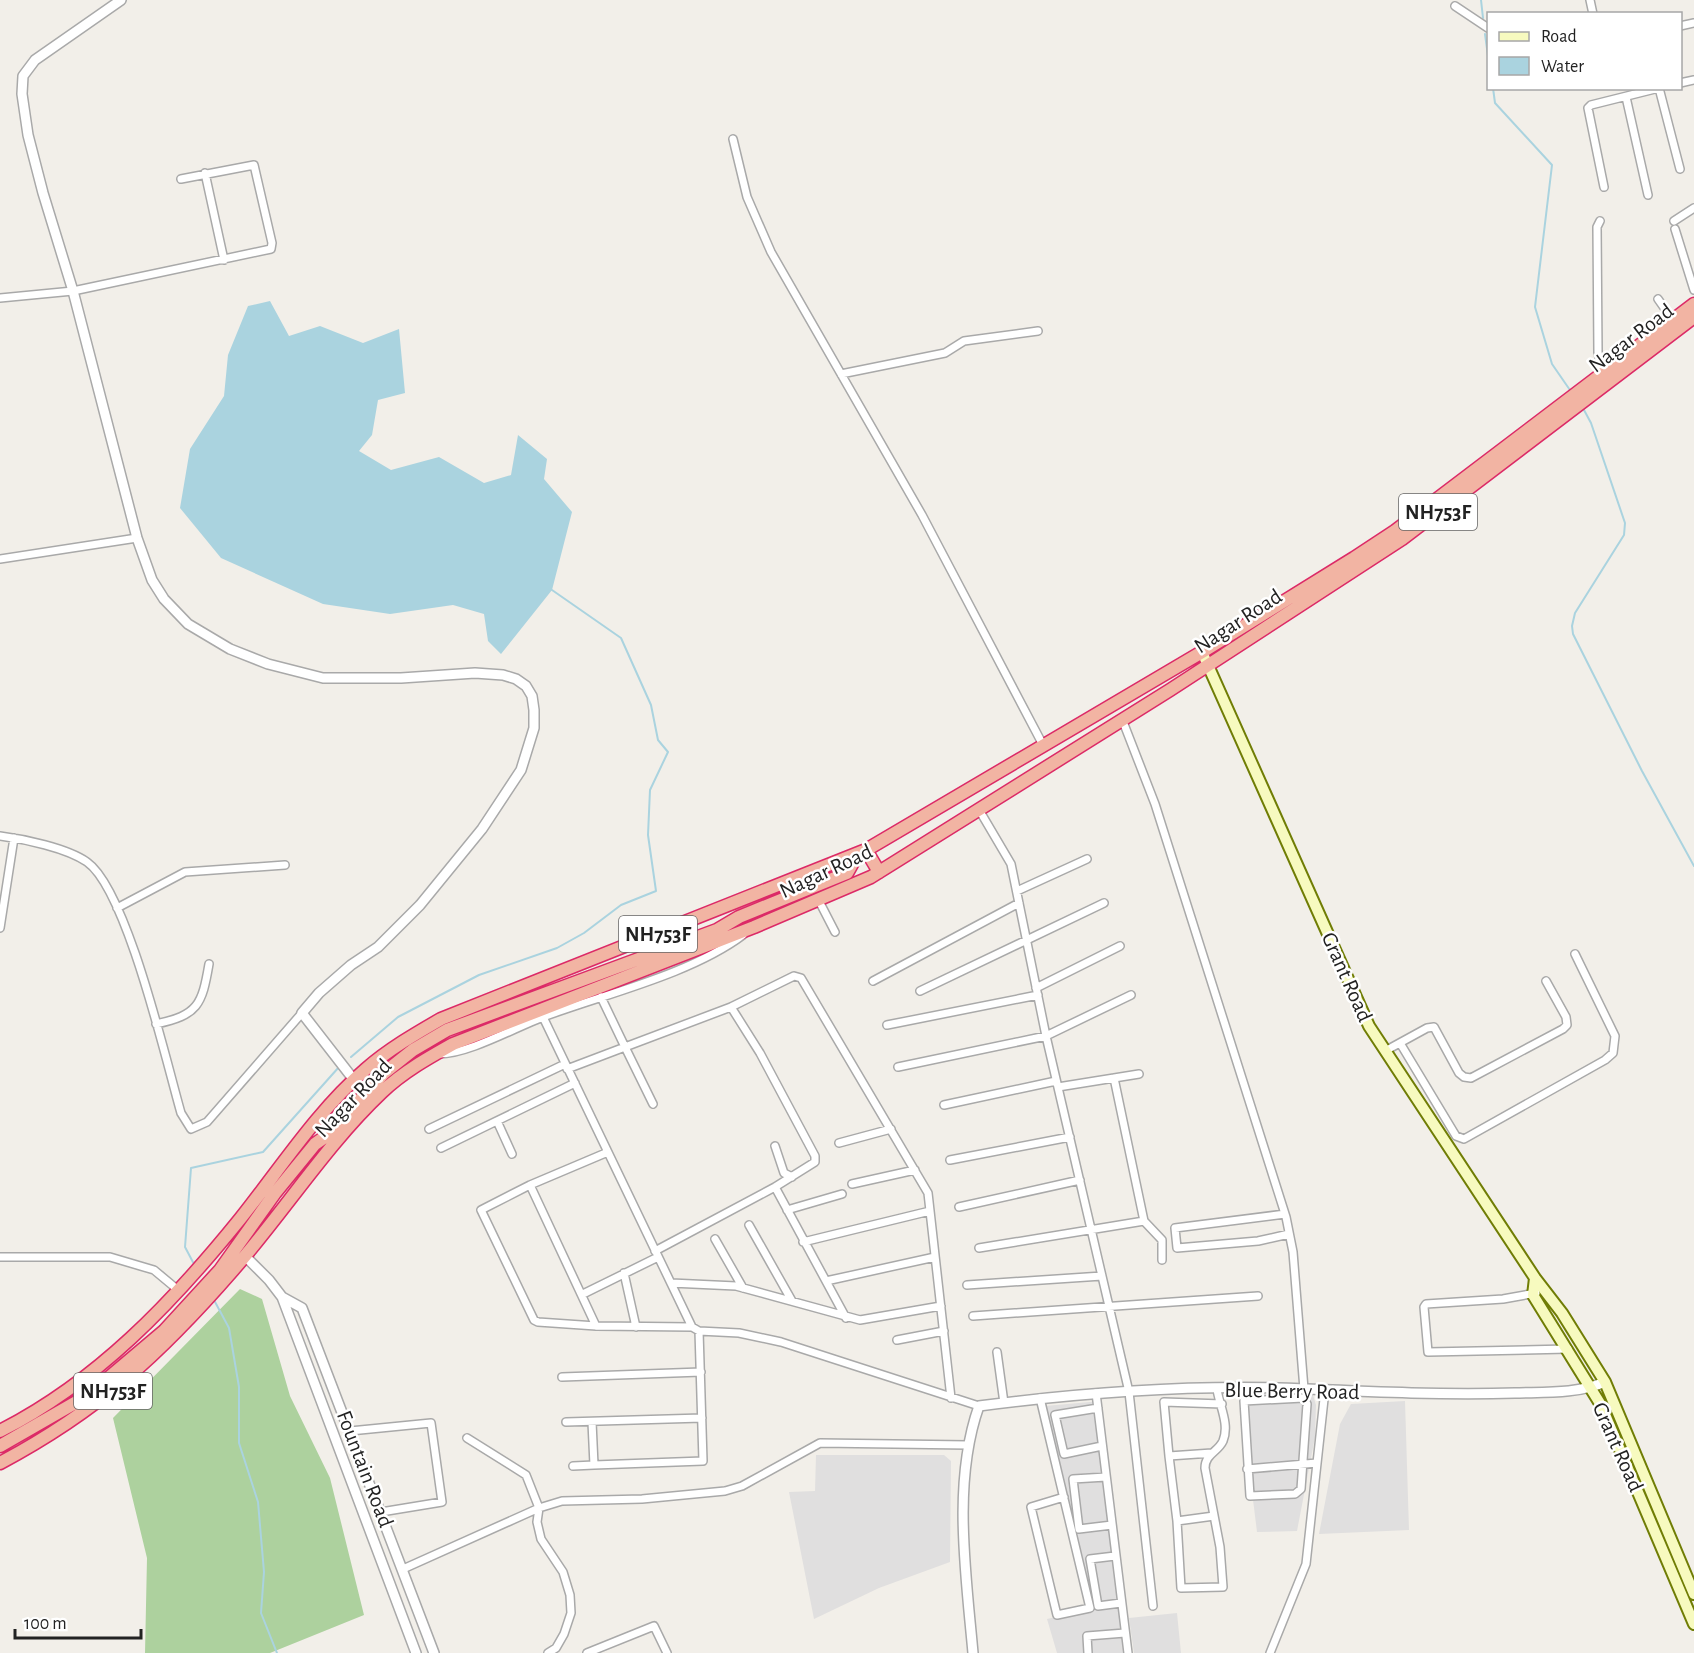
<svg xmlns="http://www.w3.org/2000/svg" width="1694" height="1653" viewBox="0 0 1694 1653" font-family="'Alegreya Sans',sans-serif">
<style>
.residential{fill:#e0dfdf}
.forest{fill:#add19e}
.water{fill:#aad3df}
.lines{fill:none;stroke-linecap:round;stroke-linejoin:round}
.stream{stroke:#aad3df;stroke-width:2}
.minor-casing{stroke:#a9a9a9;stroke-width:10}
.tertiary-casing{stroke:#a9a9a9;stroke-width:12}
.secondary-casing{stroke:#707d05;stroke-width:14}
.trunk-casing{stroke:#dc2a67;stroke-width:15}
.minor{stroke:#fff;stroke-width:7}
.tertiary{stroke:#fff;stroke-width:9}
.secondary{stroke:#f7fabf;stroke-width:10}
.trunk{stroke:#f2b4a3;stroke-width:12}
.labels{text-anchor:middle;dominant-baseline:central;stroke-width:5;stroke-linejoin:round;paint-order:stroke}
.shield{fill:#fff;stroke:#646464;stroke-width:1.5}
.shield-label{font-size:21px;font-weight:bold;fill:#222}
.street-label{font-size:22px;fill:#222;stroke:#fff}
</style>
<rect width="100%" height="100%" fill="#f2efe9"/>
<path class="residential" d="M1312 1392 1316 1405 1315 1437 1297 1531 1257 1532 1240 1394Z
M1101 1401 1132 1653H1057L1047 1619 1092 1609 1045 1406Z
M1405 1401 1409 1530 1319 1534 1340 1424 1351 1404Z
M816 1455H944L951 1461 950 1562 879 1588 814 1619 789 1492 815 1491Z
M1177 1613 1181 1653H1134L1129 1618Z"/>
<path class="forest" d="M240 1289 262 1299 290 1396 330 1478 364 1615 270 1653H145L147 1558 113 1418Z"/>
<path class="water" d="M270 301 289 336 320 326 363 343 399 329 405 393 378 400 372 435 359 451 391 470 439 457 484 483 511 475 518 435 547 459 544 479 572 512 552 590 501 654 488 641 484 614 453 605 390 614 323 604 221 558 180 508 190 449 224 396 228 355 248 306Z"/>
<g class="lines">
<path class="stream" d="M1481 0 1483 18
M1485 34 1488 56
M1493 88 1495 103 1552 165 1535 307 1552 364 1572 393
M1584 410 1591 423 1625 523 1624 535 1575 613 1572 626 1573 634 1642 771 1694 866
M351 1057 398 1017 479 975 557 948 584 933 621 905 656 891 648 835 650 790 668 752 658 740 651 705 621 638 552 590
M195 1266 185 1247 191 1168 263 1152 339 1067
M214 1300 229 1328 239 1387V1443L258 1502 264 1572 261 1613 277 1653"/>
<defs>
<path id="minor" d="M1590 0 1593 14
M1455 6 1488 28
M1680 26 1694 23
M1680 83 1694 80
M1659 88 1680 169
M1626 97 1648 195
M733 139 747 197 771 252 922 515 1043 745
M205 173 224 260
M1604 187 1588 108 1591 105 1659 88
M1600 221 1597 227 1598 352 1602 372
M1674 221 1694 208
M1675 229 1694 290
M0 298 73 291 271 249 272 243 254 165 181 179
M1658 299 1672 319
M841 374 945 353 964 341 1038 331
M0 559 137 538
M1122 719 1155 804 1286 1217 1293 1252 1304 1389
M978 808 1011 864 1046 1036 1129 1392 1153 1606
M0 836C24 839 67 848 87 862 127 890 166 1061 181 1113L191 1129 207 1122 302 1013
M1017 891 1087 859
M818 899 835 932
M117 908 185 872 285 865
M0 928 14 838
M873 981 1019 903
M1036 988 1120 946
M920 991 1104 903
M601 997 625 1047 731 1007 794 976 801 978 928 1193 951 1398
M543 1017 692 1327
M156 1024C198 1015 202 1005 209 964
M887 1025 1038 995
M1400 1043 1456 1136 1464 1139 1605 1060 1613 1053 1615 1036 1575 954
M1385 1051 1427 1028 1434 1027 1459 1073 1464 1077 1471 1078 1563 1029 1567 1025 1566 1017 1546 981
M439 1054C468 1054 514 1028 543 1017 605 994 691 974 743 935
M898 1067 1046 1036 1131 995
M567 1069 625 1047 653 1104
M1114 1078 1144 1221 1162 1240V1260
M1058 1087 1139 1074
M944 1105 1056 1081
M497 1121 512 1154
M429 1129 565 1064
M839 1143 891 1129
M775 1146 784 1173 792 1177
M441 1148 575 1083
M950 1160 1070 1137
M852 1184 915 1170
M530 1185 608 1152
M775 1187 846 1318
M959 1207 1080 1180
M787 1210 842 1194
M1285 1214 1175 1228 1177 1248 1258 1241 1289 1234
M749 1225 792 1301
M715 1239 743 1288
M803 1242 930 1211
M979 1248 1144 1221
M655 1251 775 1187 815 1162V1156L760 1053 731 1007
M0 1257H110L154 1270 178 1290
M624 1273 636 1327
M826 1281 935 1257
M671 1283 736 1286 860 1320 941 1306
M967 1285 1102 1276
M1536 1293 1503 1299 1426 1304 1424 1307 1428 1352 1568 1349
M583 1294 658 1257
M973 1316 1258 1296
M596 1326 530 1185 481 1210 534 1320 538 1322 596 1326 692 1327 699 1331 739 1333 781 1342 979 1406
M897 1340 944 1331
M997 1352 1004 1403
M562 1377 701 1372
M1096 1393 1128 1653
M1040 1398 1090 1608 1057 1615 1031 1507 1064 1497
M1303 1398 1307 1404 1301 1489 1295 1494 1250 1496 1244 1401Z
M1098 1408 1055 1415 1064 1454 1102 1446
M566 1422 702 1418
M592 1422 594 1465 703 1461 699 1331
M350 1431 431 1423 442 1502 381 1512
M467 1438 526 1475 539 1508 537 1522 541 1539 563 1572 570 1595 571 1613 564 1634 556 1648 548 1653
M1212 1453 1169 1456 1164 1402 1222 1404
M1169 1456 1177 1521 1181 1588 1223 1587 1220 1547 1205 1468C1205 1454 1218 1452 1223 1441 1230 1424 1219 1405 1217 1389
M573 1466 594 1465
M1247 1469 1317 1463
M1106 1477 1073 1479 1079 1529 1112 1525
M1177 1521 1214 1516
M1115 1556 1090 1559 1098 1606 1121 1603
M403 1569 539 1508 562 1501 642 1499 725 1491 742 1486 820 1443 968 1445
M587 1653 654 1626 667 1653
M1088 1653 1087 1636 1125 1633
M1270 1653 1306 1564 1325 1390"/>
<path id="tertiary" d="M121 0 35 60 23 76 22 94 28 135 43 193 73 291 137 538 152 580 164 599 188 624 230 649 268 664 323 678H401L475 673 503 675 516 679 526 686 532 696 534 710V728L521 770 482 829 420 905 378 947 351 965 319 993 302 1013 354 1080
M245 1256 269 1280 282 1297 416 1653
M282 1297 302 1308 434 1653
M973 1653C966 1574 952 1482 979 1406 1087 1392 1197 1384 1306 1389 1376 1392 1445 1395 1515 1393 1545 1392 1577 1394 1605 1382"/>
<path id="secondary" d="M1202 652 1369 1026 1535 1278 1562 1313 1605 1382 1694 1594
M1535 1278 1533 1295 1601 1405 1694 1624"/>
<path id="trunk" d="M866 850 879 872
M0 1431C97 1382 172 1303 240 1219 280 1169 317 1111 366 1069 389 1049 415 1034 441 1019L866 850 1202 652 1354 558 1395 531 1694 304
M0 1446 87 1396 164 1331 220 1270 275 1193 315 1144 329 1134 384 1073 413 1050 447 1030 717 930 739 917 847 873 857 855
M0 1463C98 1411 160 1354 233 1270 284 1212 326 1145 382 1092 403 1072 428 1058 453 1044L754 927 871 877 1170 690 1402 539 1694 317"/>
</defs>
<use href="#minor" class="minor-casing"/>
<use href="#tertiary" class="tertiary-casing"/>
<use href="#secondary" class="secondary-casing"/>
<use href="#trunk" class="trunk-casing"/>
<use href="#minor" class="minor"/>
<use href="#tertiary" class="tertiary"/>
<use href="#secondary" class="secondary"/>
<use href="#trunk" class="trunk"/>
</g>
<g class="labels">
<g class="shield">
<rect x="1399" y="494" width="78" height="36" rx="4.5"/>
<rect x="619" y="916" width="78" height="36" rx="4.5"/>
<rect x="74" y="1373" width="78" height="36" rx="4.5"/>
</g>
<g class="shield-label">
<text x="1438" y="512">NH753F</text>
<text x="658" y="934">NH753F</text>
<text x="113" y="1391">NH753F</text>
</g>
<g class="street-label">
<text transform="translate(1631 338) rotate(-37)">Nagar Road</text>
<text transform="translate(1238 621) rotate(-33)">Nagar Road</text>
<text transform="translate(826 871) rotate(-25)">Nagar Road</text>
<text transform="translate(1347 977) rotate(66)">Grant Road</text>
<text transform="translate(353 1098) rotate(-46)">Nagar Road</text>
<text transform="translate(1292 1391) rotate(1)">Blue Berry Road</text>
<text transform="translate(1618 1447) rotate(66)">Grant Road</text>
<text transform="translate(365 1469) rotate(69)">Fountain Road</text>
</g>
</g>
<rect x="1487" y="12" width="195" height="78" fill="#ffffff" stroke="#a7a7a7" stroke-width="1.5"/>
<rect x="1499" y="32" width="30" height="9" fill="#f7fabf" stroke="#a7a7a7" stroke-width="1.5"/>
<text x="1541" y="42" font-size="18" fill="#222222">Road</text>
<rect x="1499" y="57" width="30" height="18" fill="#aad3df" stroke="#a7a7a7" stroke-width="1.5"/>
<text x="1541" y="72" font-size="18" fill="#222222">Water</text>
<path d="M15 1629v9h126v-9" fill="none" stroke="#222222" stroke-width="3"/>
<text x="24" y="1629" font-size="18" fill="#222222" stroke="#ffffff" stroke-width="4.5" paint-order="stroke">100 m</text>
</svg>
